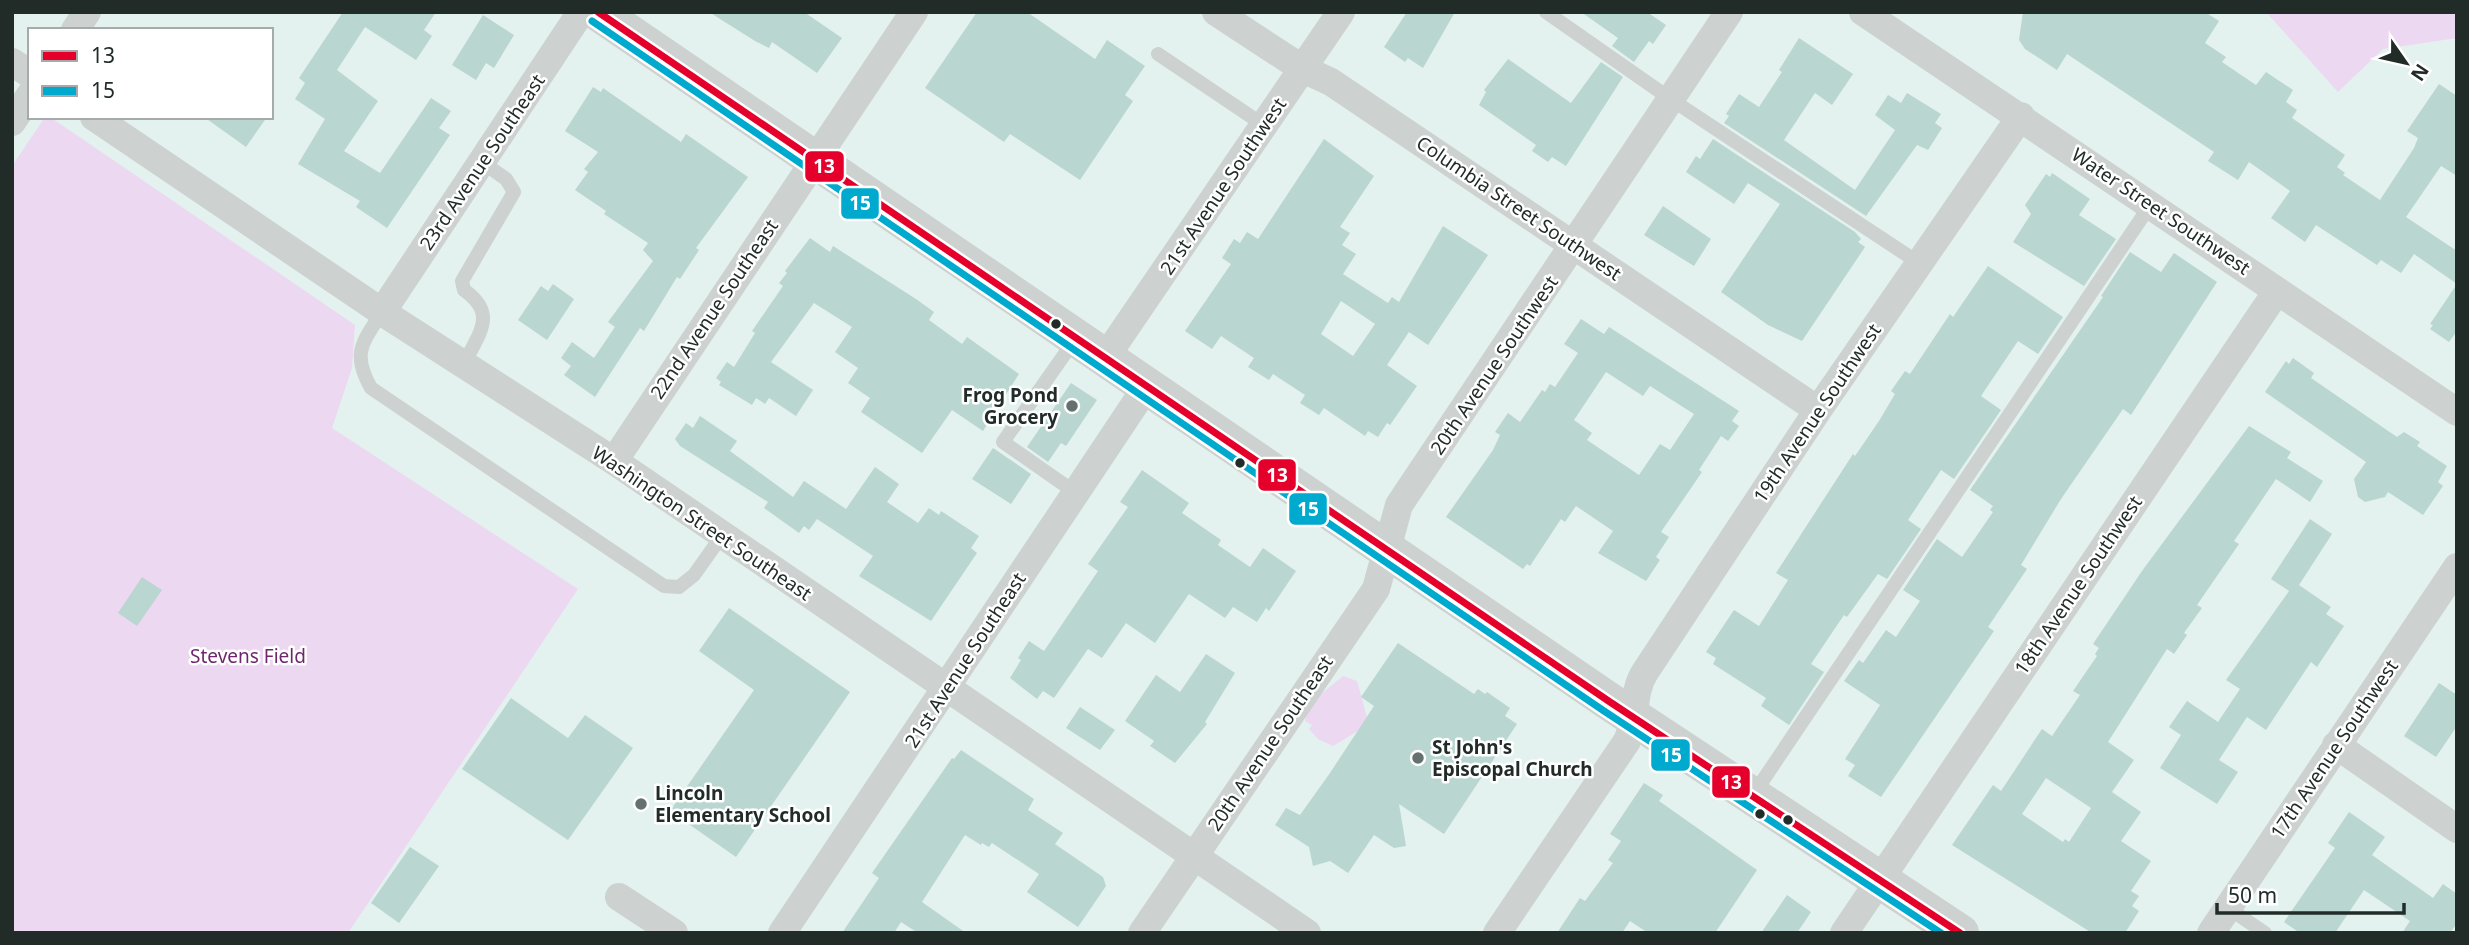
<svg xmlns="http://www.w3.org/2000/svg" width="2469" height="945" viewBox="0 0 2469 945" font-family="'Noto Sans',sans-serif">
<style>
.green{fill:#edd8f1}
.building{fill:#bad6d0;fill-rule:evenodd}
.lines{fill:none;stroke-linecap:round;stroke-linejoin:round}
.service{stroke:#cdd1cf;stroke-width:14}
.minor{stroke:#cdd1cf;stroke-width:28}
.secondary{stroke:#cdd1cf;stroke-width:38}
.bus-1-casing{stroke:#fff;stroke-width:12}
.bus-2-casing{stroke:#fff;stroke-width:12}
.bus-1{stroke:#e4002b;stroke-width:7}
.bus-2{stroke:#00a9ce;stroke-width:7}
.bus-dot{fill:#212c29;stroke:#fff;stroke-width:2.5}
.poi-dot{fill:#65716e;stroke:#fff;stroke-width:2.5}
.labels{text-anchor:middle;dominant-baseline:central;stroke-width:5;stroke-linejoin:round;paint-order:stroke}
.street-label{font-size:19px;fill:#212c29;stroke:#fff}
.poi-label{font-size:19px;font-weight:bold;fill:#212c29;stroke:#fff;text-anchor:start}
.park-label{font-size:19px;fill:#6e276f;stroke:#fff}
.line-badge{stroke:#fff;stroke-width:2.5}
.badge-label{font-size:19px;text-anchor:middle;font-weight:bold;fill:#fff}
</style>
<rect width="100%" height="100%" fill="#e3f2ee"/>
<path class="green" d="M2266 12H2457V38L2383 49 2338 92Z
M45 117H50L355 325 352 368 332 428 578 589 348 933H12V166Z
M1343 676 1357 681 1367 717 1358 731 1333 746 1318 739 1309 729 1312 725 1305 721 1309 704Z"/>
<path class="building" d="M343 12H436L424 30 432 36 416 60 365 27 337 70 378 101 344 151 380 173 431 98 451 111 439 128 450 135 387 228 356 207 360 201 298 164 325 119 295 99 305 83 299 78Z
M709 12H804L842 38 817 73 772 42 769 48 755 41Z
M977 12H1027L1095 59 1107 40 1145 66 1125 95 1133 101 1080 180 1010 134 1004 142 925 88Z
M1407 12H1455L1423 68 1408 58 1405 62 1384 47Z
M1581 12H1647L1666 25 1653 44 1649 41 1634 62 1612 46 1618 38Z
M2023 12H2205L2219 21 2205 43 2226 57 2222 62 2256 85 2266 72 2293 90 2286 102 2297 110 2292 118 2345 155 2337 167 2345 173 2343 175 2380 200 2414 148 2418 138 2407 131 2439 84 2457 96V176L2441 166 2406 217 2457 251V284L2414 254 2401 273 2381 260 2377 265 2316 225 2305 242 2271 218 2290 191 2249 162 2238 180 2208 161 2214 152 2067 54 2057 70 2025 49 2019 40Z
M483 15 514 35 494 68 486 63 476 80 452 65Z
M1799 38 1853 74 1832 105 1815 93 1784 140 1855 190 1895 130 1875 115 1888 95 1901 103 1907 93 1941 114 1935 123 1942 128 1928 150 1917 145 1866 216 1724 123 1729 116 1726 114 1739 94 1759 107 1782 72 1779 70Z
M1508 59 1571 103 1601 62 1623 77 1566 166 1552 157 1548 162 1532 151 1536 145 1479 105 1486 92 1484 90Z
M593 87 601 92 603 88 681 142 686 134 748 177 696 248 699 250 680 279 677 277 644 331 640 328 595 397 564 375 571 366 561 358 572 342 594 358 615 327 608 322 653 261 643 250 648 243 604 214 606 211 575 190 588 172 584 169 598 152 565 131Z
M204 117H267L246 147Z
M1324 139 1374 176 1340 227 1350 233 1342 245 1356 254 1343 274 1388 303 1392 297 1399 302 1443 226 1488 255 1428 345 1409 332 1387 365 1417 386 1390 425 1387 423 1378 437 1368 431 1365 436 1324 408 1319 415 1300 403 1305 395 1273 374 1269 380 1248 367 1254 358 1221 336 1212 349 1185 331 1231 264 1222 258 1234 239 1240 243 1247 232 1258 239ZM1341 301 1375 324 1353 356 1321 334Z
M1713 139 1855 232 1861 239 1858 242 1865 247 1802 341 1768 325 1721 292 1780 204 1748 183 1734 204 1686 172 1696 156 1700 159Z
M2052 173 2090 199 2079 215 2116 239 2084 286 2013 242 2031 214 2025 205 2046 174 2050 177Z
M1663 206 1711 239 1694 266 1644 235Z
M810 238 830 252 833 246 916 299 934 312 929 320 962 344 967 337 1019 374 983 431 952 410 922 453 861 412 870 398 848 383 858 368 835 352 852 327 814 303 771 362 813 390 796 416 769 398 765 404 756 398 752 405 719 385 721 382 716 378 727 362 734 367 755 333 752 331 783 286 779 283 787 273 785 271Z
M2130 252 2161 272 2174 253 2217 282 2131 415 2123 409 2061 499 2021 565 2027 569 1988 627 1994 631 1881 797 1848 776 1855 765 1845 759 1880 705 1844 681 1859 660 1863 663 1886 630 1896 637 1920 601 1903 590 1937 539 1962 557 1993 512 1990 510 1993 506 1970 490 2103 297 2101 296Z
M1988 266 2063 317 2038 354 2018 341 1981 396 2001 410 1954 479 1941 470 1908 520 1921 529 1887 579 1878 574 1847 617 1844 615 1811 664 1824 672 1789 725 1761 706 1766 698 1713 664 1716 658 1706 652 1734 610 1759 626 1788 580 1776 573 1853 454 1855 456 1879 421 1895 394 1891 391 1905 371 1910 374 1950 314 1953 317Z
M553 284 574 299 547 340 518 320 541 286 548 291Z
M2457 284V331L2449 342 2430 329 2433 325 2430 324Z
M1581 319 1604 334 1609 327 1739 411 1732 421 1739 426 1728 441 1721 436 1699 470 1702 472 1661 532 1669 537 1656 557 1660 560 1646 581 1598 553 1613 531 1576 506 1565 522 1561 519 1530 566 1527 564 1523 569 1446 517 1493 450 1500 435 1495 432 1508 413 1520 422 1542 390 1545 392 1550 384 1555 387 1578 353 1564 344ZM1606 372 1643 396 1650 386 1694 414 1670 450 1660 444 1639 475 1587 440 1592 433 1574 420Z
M2293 358 2314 373 2311 378 2397 437 2404 432 2420 442 2417 446 2447 466 2438 482 2443 486 2423 515 2388 492 2385 497 2365 502 2358 497 2354 479 2366 462 2265 392 2286 361 2289 364Z
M1071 383 1097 400 1066 446 1061 443 1048 462 1027 447Z
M700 416 737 441 730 451 793 497 804 481 846 509 875 467 899 484 887 502 918 523 929 508 939 515 941 511 979 536 971 548 977 553 931 621 859 576 873 556 817 519 809 530 804 526 799 533 764 508 768 502 680 446 675 439 686 423 693 428Z
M2249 426 2291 452 2287 458 2323 481 2310 502 2276 479 2234 541 2239 544 2197 605 2202 608 2184 633 2187 635 2174 654 2167 649 2108 742 2134 760 2112 792 2141 812 2121 841 2151 861 2131 891 2139 896 2132 906 2139 911 2125 933H2092L1952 845 1993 785 2001 791 2042 729 2052 736 2080 695 2073 691 2097 656 2095 654 2099 648 2093 644 2142 571ZM2046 778 2091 808 2069 842 2065 839 2063 842 2022 814Z
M993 448 1031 474 1011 504 972 479Z
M1142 470 1189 503 1182 513 1221 540 1218 545 1250 567 1263 548 1296 571 1269 611 1266 608 1257 622 1233 607 1225 618 1189 594 1155 643 1126 623 1102 658 1088 649 1054 698 1043 691 1037 699 1010 678 1021 660 1018 658 1029 641 1044 651 1098 571 1088 564 1128 507 1120 502Z
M2310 519 2332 534 2299 585 2331 607 2326 614 2344 626 2317 667 2311 662 2266 730 2247 717 2219 760 2238 772 2217 804 2160 768 2181 735 2169 727 2187 701 2218 722 2240 689 2226 680 2289 591 2271 579Z
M142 577 162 590 137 626 118 613Z
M729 608 850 692 736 857 670 811 754 690 699 651Z
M1398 643 1474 694 1478 689 1485 694 1487 692 1510 708 1505 716 1517 724 1444 834 1399 804 1406 846 1394 848 1374 835 1348 873 1330 861 1313 866 1309 847 1275 825 1286 808 1300 815 1330 773 1374 706 1361 697Z
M1206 654 1235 673 1205 722 1207 724 1175 763 1150 746 1154 741 1125 721 1156 675 1180 692Z
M2439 683 2457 695V726L2436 757 2404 736Z
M511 698 568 738 585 715 633 748 568 840 462 769Z
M1080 707 1115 730 1100 750 1066 728Z
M961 750 1034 799 1028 810 1063 833 1055 844 1103 877 1106 886 1078 927 1027 892 1039 874 992 843 989 847 982 843 981 845 965 835 922 902 966 933H918L901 922 894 933H842L879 878 872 873 952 758 954 759Z
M1644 783 1663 795 1659 801 1757 870 1715 933H1648L1630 921 1622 933H1557L1580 898 1585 901 1613 863 1608 860 1621 841 1610 834Z
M2349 812 2385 837 2372 855 2433 898 2443 884 2457 894V923L2450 933H2402L2410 921 2364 890 2335 933H2300L2284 922 2335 848 2328 843Z
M410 847 439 866 399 923 371 903Z
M1787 895 1811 912 1797 933H1761Z"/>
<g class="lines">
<path class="service" d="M1546 12 1672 100 1919 263
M1158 54 1265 126
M382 312C363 342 351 353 371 388L664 586 679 587 694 575 721 537
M464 364C479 333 498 314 464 290L462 281 514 192 506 179 482 162
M1076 493 1003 442 1076 338
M1753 795 2151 204
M2228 908 2265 933"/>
<path class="minor" d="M1216 12 1303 69 1331 82 1818 410
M1863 12 2457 412
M75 30 87 12
M12 62 30 74
M94 117 382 312 614 461 1307 933
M12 122 30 95
M382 312 581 12
M1105 358 1341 12
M614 461 914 12
M2336 745 2457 829
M619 897 674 933
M782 933 1147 386
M1142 933 1376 589 1399 505 1729 12
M1497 933 1627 741C1638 718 1631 694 1645 672L1818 410 2021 116
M1844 933 2277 291
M2211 933 2457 567"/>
<path class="secondary" d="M598 12 1610 702 1960 933"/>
<defs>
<path id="bus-1" d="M598 12 1610 702 1960 933"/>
<path id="bus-2" d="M592 21 1604 711 1941 933"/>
</defs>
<use href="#bus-1" class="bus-1-casing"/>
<use href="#bus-2" class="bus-2-casing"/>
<use href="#bus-1" class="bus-1"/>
<use href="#bus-2" class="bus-2"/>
</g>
<g class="bus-dot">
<circle cx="1056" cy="324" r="6"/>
<circle cx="1240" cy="463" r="6"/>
<circle cx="1760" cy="814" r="6"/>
<circle cx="1788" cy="820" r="6"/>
</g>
<g class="poi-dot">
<circle cx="1072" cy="406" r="7"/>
<circle cx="1418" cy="758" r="7"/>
<circle cx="641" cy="804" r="7"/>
</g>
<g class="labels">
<g class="street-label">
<text transform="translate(482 162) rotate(-56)">23rd Avenue Southeast</text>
<text transform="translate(1223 186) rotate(-56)">21st Avenue Southwest</text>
<text transform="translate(1519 208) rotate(34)">Columbia Street Southwest</text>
<text transform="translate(2161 211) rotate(34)">Water Street Southwest</text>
<text transform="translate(714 309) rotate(-56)">22nd Avenue Southeast</text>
<text transform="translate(1494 365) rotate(-56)">20th Avenue Southwest</text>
<text transform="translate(1817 413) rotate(-56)">19th Avenue Southwest</text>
<text transform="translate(702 523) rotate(34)">Washington Street Southeast</text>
<text transform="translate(2078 585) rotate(-56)">18th Avenue Southwest</text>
<text transform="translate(965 660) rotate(-57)">21st Avenue Southeast</text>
<text transform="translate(1270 743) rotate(-56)">20th Avenue Southeast</text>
<text transform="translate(2334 749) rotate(-56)">17th Avenue Southwest</text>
</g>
<g class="poi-label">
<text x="1058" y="395" text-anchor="end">Frog Pond<tspan x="1058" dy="22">Grocery</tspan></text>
<text x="1432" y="747">St John's<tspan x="1432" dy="22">Episcopal Church</tspan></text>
<text x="655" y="793">Lincoln<tspan x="655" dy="22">Elementary School</tspan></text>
</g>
<g class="park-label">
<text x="248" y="656">Stevens Field</text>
</g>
</g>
<g class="line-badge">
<rect x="804" y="150" width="41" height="33" rx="7" fill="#e4002b"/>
<rect x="840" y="187" width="40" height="33" rx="7" fill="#00a9ce"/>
<rect x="1257" y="458" width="40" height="34" rx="7" fill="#e4002b"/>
<rect x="1288" y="492" width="40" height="34" rx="7" fill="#00a9ce"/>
<rect x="1650" y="738" width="41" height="34" rx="7" fill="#00a9ce"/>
<rect x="1711" y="765" width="40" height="34" rx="7" fill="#e4002b"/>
</g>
<g class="badge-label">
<text x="824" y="173">13</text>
<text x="860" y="210">15</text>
<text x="1277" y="482">13</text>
<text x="1308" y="516">15</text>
<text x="1671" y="762">15</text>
<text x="1731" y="789">13</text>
</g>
<rect width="2469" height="945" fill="none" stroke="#212c29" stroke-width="28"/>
<rect x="28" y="28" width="245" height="91" fill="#ffffff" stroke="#a6aba9" stroke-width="2"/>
<rect x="42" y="51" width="35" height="10" fill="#e4002b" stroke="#a6aba9" stroke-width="2"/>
<text x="91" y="63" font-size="21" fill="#212c29">13</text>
<rect x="42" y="86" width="35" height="10" fill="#00a9ce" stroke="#a6aba9" stroke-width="2"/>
<text x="91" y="98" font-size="21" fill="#212c29">15</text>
<g transform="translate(2406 63) rotate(124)" stroke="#ffffff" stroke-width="5" paint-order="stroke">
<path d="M0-5L12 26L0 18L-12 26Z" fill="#212c29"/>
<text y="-10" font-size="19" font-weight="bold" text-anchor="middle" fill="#212c29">N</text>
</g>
<path d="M2217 903v10h187v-10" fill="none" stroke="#212c29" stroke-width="3.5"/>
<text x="2228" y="903" font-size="21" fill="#212c29" stroke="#ffffff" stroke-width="5" paint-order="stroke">50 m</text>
</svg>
